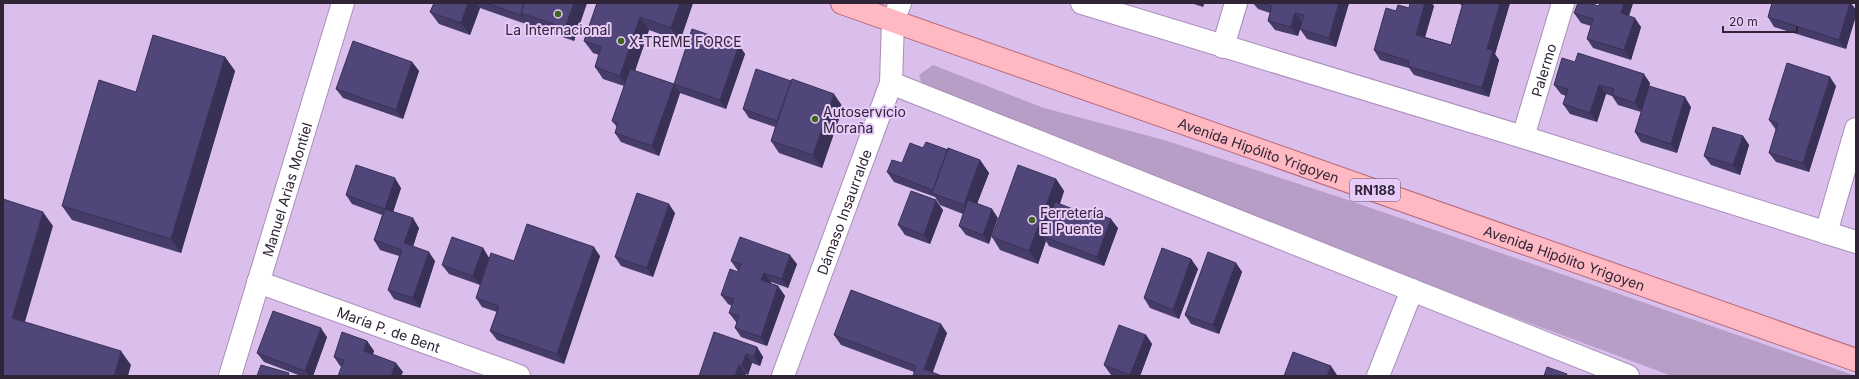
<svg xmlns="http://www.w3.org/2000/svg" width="1859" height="379" viewBox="0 0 1859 379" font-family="Inter,sans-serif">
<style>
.green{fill:#b79ec6}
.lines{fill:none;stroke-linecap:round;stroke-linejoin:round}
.minor-casing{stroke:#aa8fba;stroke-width:24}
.tertiary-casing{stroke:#aa8fba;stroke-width:24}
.primary-casing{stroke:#b66777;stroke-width:24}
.minor{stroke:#fff;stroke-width:22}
.tertiary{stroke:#fff;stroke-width:22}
.primary{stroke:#feb9c2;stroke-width:22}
.wall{fill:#463c69}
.shaded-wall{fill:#393155}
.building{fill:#51467a;stroke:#393155}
.poi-dot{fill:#40641d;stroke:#e7cbf9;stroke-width:1.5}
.labels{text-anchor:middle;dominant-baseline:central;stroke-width:4;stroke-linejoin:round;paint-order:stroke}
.shield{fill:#e7cbf9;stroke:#675771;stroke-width:1}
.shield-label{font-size:13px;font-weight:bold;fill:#302537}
.poi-label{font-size:14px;fill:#302537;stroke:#e7cbf9;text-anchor:start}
.street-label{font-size:14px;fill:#302537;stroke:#e7cbf9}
</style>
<rect width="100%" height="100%" fill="#dabeec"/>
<path class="green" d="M933 65 1044 108 1164 140 1345 199 1856 376H1672L1441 290 1250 216 978 105 923 87 919 75Z"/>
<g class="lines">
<defs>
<g id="minor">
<path d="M1082 3 1523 137 1856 242"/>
<path d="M1223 47 1236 3"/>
<path d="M891 83 1628 376"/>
<path id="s1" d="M1523 137 1563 3"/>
<path d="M1826 233 1856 129"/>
<path id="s2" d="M258 282 519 376"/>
<path id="s3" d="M783 376 891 83 893 21 900 3"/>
<path d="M1378 376 1412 290"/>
</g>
<g id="tertiary">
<path id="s4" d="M230 376 343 3"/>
</g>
<g id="primary">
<path id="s5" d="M842 3 1856 360"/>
</g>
</defs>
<use href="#minor" class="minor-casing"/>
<use href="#tertiary" class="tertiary-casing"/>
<use href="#primary" class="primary-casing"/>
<use href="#minor" class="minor"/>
<use href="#tertiary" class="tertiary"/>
<use href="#primary" class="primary"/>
</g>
<path class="wall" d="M434 3H587L574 41 480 8 470 35 439 24 430 12Z
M597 3H693L680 41 649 30 635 71 674 84 680 93 659 156 621 142 615 133 617 127 612 121 624 86 603 79 595 67 599 55 593 53 584 41Z
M1191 3H1204L1203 7Z
M1253 3H1349L1336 47 1307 39 1300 29 1302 22 1298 36 1275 30 1268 21 1270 13 1258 9Z
M1459 3H1510L1495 54 1499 60 1489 97 1414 75 1409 68 1380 60 1374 50 1396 11 1409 8 1434 6 1425 37 1451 45 1462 6Z
M1600 3H1633L1629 16 1641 27 1631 60 1593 48 1587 39 1591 26 1581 23 1574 13 1599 6 1600 4Z
M1772 3H1851L1856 10 1846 49 1774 27 1768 17Z
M739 45 745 54 726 109 680 93 674 84Z
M225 57 235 71 181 253 72 220 62 206 136 92Z
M412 62 419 71 403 119 343 98 336 89Z
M1650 83 1649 86 1691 107 1677 153 1641 142 1635 132 1641 112 1618 105 1612 96 1606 94 1597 122 1570 114 1563 104 1566 96 1561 94 1554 85Z
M1836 86 1809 172 1776 162 1769 153 1776 130 1769 120Z
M843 107 822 168 779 153 771 141 775 127 749 118 743 109Z
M1743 136 1749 145 1740 175 1711 165 1704 156Z
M923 148 948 150 980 160 989 173 977 203 989 244 966 235 959 226 963 214 940 205 935 197 894 182 887 172 902 163Z
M1056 179 1064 191 1060 204 1118 228 1104 266 1049 246 1046 241 1038 264 1000 250 992 237Z
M401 188 393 212 419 228 413 246 435 261 420 308 394 299 388 290 399 256 380 250 374 240 382 215 352 204 346 195Z
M943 210 930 244 905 235 898 225Z
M675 213 653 277 621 266 615 257Z
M483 248 489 258 480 285 449 274 442 265Z
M600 256 564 364 497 340 490 331 497 312 482 307 476 298 514 261Z
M1191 259 1198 269 1179 319 1150 308 1144 298Z
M731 261 797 264 788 288 771 282 770 283 778 286 785 296 767 346 741 337 735 328 737 323 736 322 729 313 732 306 728 304 721 295 738 271Z
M1236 263 1242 272 1219 334 1191 324 1185 315Z
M947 333 933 372H914L841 345 834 335Z
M1146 335 1152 344 1140 376H1114L1111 375 1104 365Z
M327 337 313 376H301L264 362 257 353Z
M367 341 374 351 373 354 403 372 342 367 340 366 334 357Z
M757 347 763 357 760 366 752 363 748 375 746 374 699 376Z"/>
<path class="shaded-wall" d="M468 3H476L480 8 470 35 461 23Z
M574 3H587L574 41 565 28Z
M680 3H693L680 41 671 28Z
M1200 3H1204L1203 7Z
M1339 3H1349L1336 47 1329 38Z
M1425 3H1432L1434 6 1423 44 1416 35Z
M1500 3H1510L1495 54 1499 60 1489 97 1482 88 1487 49Z
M1624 3H1633L1627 22 1621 13Z
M1850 3 1856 10V16L1846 49 1839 40Z
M1295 13 1302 22 1298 36 1291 27Z
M640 17 649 30 629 88 620 76Z
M1635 18 1641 27 1631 60 1624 50Z
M739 45 745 54 726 109 720 100Z
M225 57 235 71 181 253 171 239Z
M412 62 419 71 403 119 396 110Z
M1644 74 1650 83 1642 112 1635 103Z
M1830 77 1836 86 1809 172 1803 163Z
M674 84 680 93 659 156 652 146Z
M1599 85 1606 94 1597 122 1590 113Z
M834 94 843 107 822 168 813 155Z
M1685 97 1691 107 1677 153 1671 144Z
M1743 136 1749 145 1740 175 1733 165Z
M980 160 989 173 972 217 964 205Z
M395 178 401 188 391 218 385 209Z
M1056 179 1064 191 1047 238 1042 236 1046 241 1038 264 1029 251Z
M936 200 943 210 930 244 924 235Z
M669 204 675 213 653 277 647 268Z
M992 209 998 218 989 244 983 235Z
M43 212 53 226 22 332 12 318Z
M413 218 419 228 411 253 404 243Z
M1111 219 1118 228 1104 266 1097 257Z
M594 247 600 256 564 364 557 354Z
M483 248 489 258 480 285 473 276Z
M429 252 435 261 420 308 413 298Z
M790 255 797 264 788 288 782 279Z
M1191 259 1198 269 1179 319 1173 310Z
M1236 263 1242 272 1219 334 1213 325Z
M764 273 771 282 768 290 761 280Z
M778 286 785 296 767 346 761 337Z
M941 324 947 333 931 376 924 369Z
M321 328 327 337 313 376H309L305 371Z
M1146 335 1152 344 1140 376H1131L1130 375Z
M367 341 374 351 370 360 364 351Z
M757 347 763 357 760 366 754 357Z
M121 351 131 365 128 376H114Z
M746 354 752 363 748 375 742 365Z
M396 363 403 372 401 376H391Z
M739 365 746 374 745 376H735Z
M1331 366 1337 375V376H1327Z"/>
<path class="building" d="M434 3H468L461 23 430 12Z
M486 3H524L521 13 523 16Z
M524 3H574L565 28 521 13Z
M597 3H680L671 28 640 17 620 76 595 67 601 47 584 41Z
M1261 3H1339L1329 38 1300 29 1304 15 1295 13 1291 27 1268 21 1272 6Z
M1410 3H1425L1416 35 1451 45 1463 3H1500L1487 49 1493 50 1482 88 1408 66 1409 61 1374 50 1386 8 1396 11 1398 5 1409 8Z
M1578 3H1588L1599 6 1600 3H1624L1621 13 1635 18 1624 50 1587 39 1593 19 1574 13Z
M1772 3H1850L1839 40 1768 17Z
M692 29 739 45 720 100 674 84Z
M153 35 225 57 171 239 62 206 99 80 136 92Z
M353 41 412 62 396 110 336 89Z
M1578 53 1644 74 1635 103 1612 95 1614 89 1599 85 1590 113 1563 104 1568 89 1554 85 1562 58 1575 62Z
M1787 63 1830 77 1803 163 1769 153 1778 123 1769 120Z
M630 69 674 84 652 146 615 133 618 123 612 121Z
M756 69 791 81 777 121 743 109Z
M792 79 834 94 813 155 771 141Z
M1649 86 1685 97 1671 144 1635 132Z
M1713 127 1743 136 1733 165 1704 156Z
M926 142 948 150 933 190 887 172 892 160 902 163 910 143 923 148Z
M948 148 980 160 964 205 932 193Z
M356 165 395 178 385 209 346 195Z
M1018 165 1056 179 1029 251 992 237Z
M911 191 936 200 924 235 898 225Z
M637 193 669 204 647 268 615 257Z
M3 199 43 212 12 318 121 351 114 376H3Z
M968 200 992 209 983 235 959 226Z
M1055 202 1083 213 1084 209 1111 219 1097 257 1042 236Z
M385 209 413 218 404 243 429 252 413 298 388 290 402 250 374 240Z
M527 224 594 247 557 354 490 331 499 306 476 298 491 253 514 261Z
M452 237 483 248 473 276 442 265Z
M740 237 790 255 782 279 764 273 761 280 778 286 761 337 735 328 739 316 729 313 734 299 721 295 730 269 738 272 741 264 731 261Z
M1162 248 1191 259 1173 310 1144 298Z
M1208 252 1236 263 1213 325 1185 315Z
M851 290 941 324 924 369 942 376H913L916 366 834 335Z
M273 311 321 328 305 371 257 353Z
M1119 325 1146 335 1130 375 1104 365Z
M342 332 367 341 364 351 396 363 391 376H338L344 360 334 357Z
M714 332 757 347 754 357 746 354 742 365H739L735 376H699Z
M1293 352 1331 366 1327 376H1284Z
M261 365 289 373 288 376H257Z
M1547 367 1567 374 1566 376H1544Z"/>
<g class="poi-dot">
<circle cx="558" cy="14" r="4"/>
<circle cx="621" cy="41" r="4"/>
<circle cx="815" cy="119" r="4"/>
<circle cx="1032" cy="220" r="4"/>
</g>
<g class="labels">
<rect class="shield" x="1350" y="179" width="50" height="22" rx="3"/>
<g class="shield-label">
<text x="1375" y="190">RN188</text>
</g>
<g class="poi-label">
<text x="558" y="29" text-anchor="middle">La Internacional</text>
<text x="629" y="41">X-TREME FORCE</text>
<text x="823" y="111">Autoservicio<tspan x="823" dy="16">Moraña</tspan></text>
<text x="1040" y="212">Ferretería<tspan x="1040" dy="16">El Puente</tspan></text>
</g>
<g class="street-label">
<text stroke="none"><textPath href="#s1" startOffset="70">Palermo</textPath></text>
<text stroke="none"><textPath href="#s5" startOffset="442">Avenida Hipólito Yrigoyen</textPath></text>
<text stroke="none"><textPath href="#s4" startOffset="195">Manuel Arias Montiel</textPath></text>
<text stroke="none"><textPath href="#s3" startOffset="175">Dámaso Insaurralde</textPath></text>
<text stroke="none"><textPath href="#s5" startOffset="766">Avenida Hipólito Yrigoyen</textPath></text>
<text stroke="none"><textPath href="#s2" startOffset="139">María P. de Bent</textPath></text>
</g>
</g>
<rect width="1859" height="379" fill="none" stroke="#302537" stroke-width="8"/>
<path d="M1723 26v6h74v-6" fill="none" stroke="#302537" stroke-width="2"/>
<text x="1729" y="26" font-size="12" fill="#302537" stroke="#e7cbf9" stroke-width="3" paint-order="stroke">20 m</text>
</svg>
